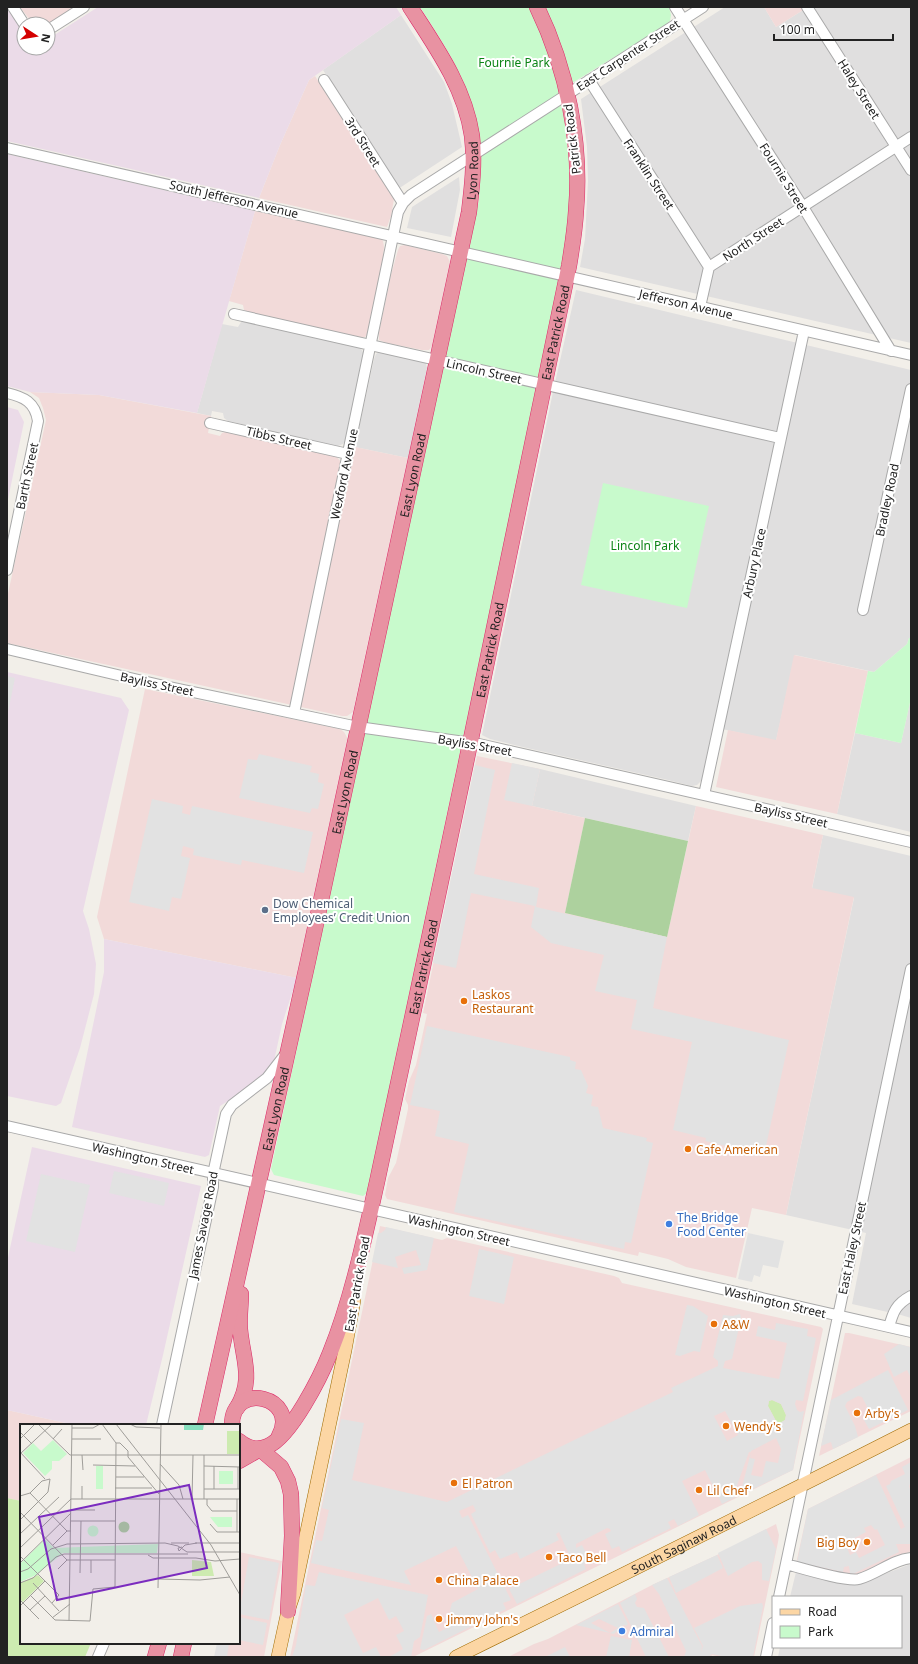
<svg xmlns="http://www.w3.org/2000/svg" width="918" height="1664" viewBox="0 0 918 1664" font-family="'Noto Sans',sans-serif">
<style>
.residential{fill:#e0dfdf}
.commercial{fill:#f2dad9}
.industrial{fill:#ebdbe8}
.grass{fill:#cdebb0}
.forest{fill:#add19e}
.park{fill:#c8facc}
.parking{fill:#e2e2e2;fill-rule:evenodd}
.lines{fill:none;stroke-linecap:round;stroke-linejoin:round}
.minor-casing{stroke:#a9a9a9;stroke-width:12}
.major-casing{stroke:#a06b00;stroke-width:14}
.highway-casing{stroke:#dc2a67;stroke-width:16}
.minor{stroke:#fff;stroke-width:10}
.major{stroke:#fcd6a4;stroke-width:13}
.highway{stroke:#e892a2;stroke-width:15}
.service-dot{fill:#5c6f8a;stroke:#fff;stroke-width:1.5}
.food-dot{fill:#e8710a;stroke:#fff;stroke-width:1.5}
.shop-dot{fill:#3f7fe0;stroke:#fff;stroke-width:1.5}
.labels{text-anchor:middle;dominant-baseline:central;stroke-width:4;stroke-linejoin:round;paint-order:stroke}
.street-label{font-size:12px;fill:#222;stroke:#fff}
.park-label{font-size:12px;fill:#0c8416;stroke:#fff}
.service-label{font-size:12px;fill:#4e5e75;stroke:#fff;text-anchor:start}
.food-label{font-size:12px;fill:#c56008;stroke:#fff;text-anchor:start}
.shop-label{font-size:12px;fill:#366cbe;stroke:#fff;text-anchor:start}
.inset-road{fill:none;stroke:#9f9d99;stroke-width:1}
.view{fill:#7b2cbf;fill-opacity:0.15;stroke:#7b2cbf;stroke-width:2}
.inset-edge{fill:none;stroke:#222;stroke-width:2}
</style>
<rect width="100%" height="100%" fill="#f2efe9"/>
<path class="residential" d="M725 7H764L776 27 808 7H911V343L580 267 585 239 588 181 587 147 581 99Z
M401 15 444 82 452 104 462 147 398 189 323 70Z
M459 177 460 190 451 237 407 228 412 207Z
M576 290 911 370V638H909L907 644 874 672 795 655 776 741 713 727 702 780 697 785 692 786 668 780 527 748 490 739 482 735 554 387Z
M246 321 356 346 362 350 364 355 347 440 343 444 338 446 228 421 224 418 223 413 212 411 211 416 197 413 222 324 238 327 241 322Z
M379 352 422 361 426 364 427 368 408 458 355 447 374 359 376 354Z
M911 698V832L837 814 855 733 901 743Z
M540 769 696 806 688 841 532 806Z
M823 835 911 856V1318L901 1315 852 1304 866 1233 786 1215 854 898 812 889Z
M908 1565H911V1657H778L780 1647H901V1597H790L796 1572 861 1583Z"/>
<path class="commercial" d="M20 7H77L48 25 33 24Z
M764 7H808L776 27Z
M315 76 394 199 391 216 387 227 259 198 280 145 309 80Z
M255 211 381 239 383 241 384 247 382 266 367 335 365 337 359 338 248 312 244 310 243 305 229 301Z
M405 245 442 254 447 256 450 262 432 346 429 350H422L387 343 379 340V332L391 275 398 250 400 246Z
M30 392 99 395 211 416 208 433 220 436 222 433 228 431 336 456 341 462 352 464 355 447 408 458 353 712 347 716H342L7 643V598L46 420 43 408 39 398Z
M794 655 868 671 837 814 716 787 728 730 776 740Z
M145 689 340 729 344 732 348 739 297 978 104 939 97 917Z
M477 756 540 769 532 806 585 818 565 913 667 937 696 806 823 835 812 888 854 897 786 1215 752 1208 736 1278 686 1267 668 1259 639 1252 638 1256 387 1199 385 1195 388 1178 396 1163 408 1109V1105L405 1099 409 1081 416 1065 427 1014 423 1013Z
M380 1226 442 1240 447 1238 614 1276 619 1278 622 1283 821 1327 823 1329 793 1470 413 1657H290Z
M845 1333H849L911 1347V1411L819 1456Z
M7 1410 75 1425H21V1501L7 1498Z
M911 1457V1552L897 1555 859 1574 849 1575 796 1564 808 1509Z
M776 1524 779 1535 778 1542 754 1657H721L712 1655 711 1657H508L534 1644 548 1639 652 1585 717 1555Z
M239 1552 282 1561 264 1657H216L219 1643H239Z"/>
<path class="industrial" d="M7 7H8L24 31V48H48V39L98 7H396L401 15 309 80 280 145 259 198 7 141Z
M7 154 255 211 197 413 99 395 30 392 7 386Z
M7 407 18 410 24 422 7 504Z
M7 672 121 698 129 710 83 911 89 929 96 964 94 994 80 1048 61 1103 56 1106 7 1096Z
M104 939 297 978 282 1024 274 1061 264 1078 220 1106 209 1155 205 1157 72 1127 104 972Z
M32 1147 201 1186 163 1355 146 1425H75L7 1410V1262Z"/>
<path class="grass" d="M772 1400 781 1404 786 1415 785 1420 780 1423 776 1421 768 1406 769 1401Z
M7 1498 21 1501V1643H91L85 1657H7Z"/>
<path class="forest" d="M585 818 688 841 667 937 565 913Z"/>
<path class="park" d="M420 7H669L671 15 670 21 664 26 561 90C566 125 570 160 570 195 569 216 566 238 564 259L367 1193 363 1196 274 1175 271 1169 479 200C480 179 482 157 479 136 473 88 446 47 420 7Z
M603 483 709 506 687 608 581 585Z
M909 638H911V698L901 743 855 733 868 671 874 672 907 644Z"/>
<path class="parking" d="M7 676 15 678 7 717Z
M259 754 312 766 310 772 319 774 318 782 324 784 318 809 312 808 310 813 239 798 248 759 257 760Z
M512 763 540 769 532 806 504 800Z
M475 765 495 770 474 874 539 888 536 907 667 937 653 1008 789 1040 764 1155 705 1141 706 1138 673 1130 692 1042 631 1029 637 1000 595 991 604 955 551 943 531 927 535 906 471 893 456 968 433 963Z
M152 799 183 806 182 813 190 815 192 806 313 832 304 873 242 860 241 865 193 855 194 849 183 846 181 856 190 858 181 899 172 897 169 911 129 902Z
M427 1026 570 1057V1060L576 1062 575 1069 581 1070 588 1086 586 1093 593 1095 591 1106 598 1107 603 1128 647 1138 646 1141 653 1143 631 1243 625 1242 624 1249 454 1212 469 1144 435 1136 440 1111 410 1105Z
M114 1171 169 1183 164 1206 109 1193Z
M41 1174 90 1185 75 1252 26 1241Z
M386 1227 434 1238 427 1270 404 1274 402 1268 421 1265 416 1250 395 1257 398 1268 372 1262 378 1233H381L385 1230Z
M748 1233 784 1241 778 1268 763 1265 760 1277 754 1275 752 1282 738 1279Z
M479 1249 514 1257 504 1304 469 1296Z
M687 1305 693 1306 708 1316 700 1352 694 1351 680 1356 675 1355Z
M740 1314 741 1318 732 1359 725 1361 723 1368 779 1379 787 1343 756 1336 758 1326 775 1330 776 1323 808 1329 807 1336 816 1338 803 1401 796 1400 795 1404 797 1410 800 1412 804 1411 793 1470 740 1495 751 1452H749L736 1488 737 1496 722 1504 705 1470 682 1481 699 1515 678 1526 674 1519 668 1522 671 1528 622 1552 619 1546 612 1549 605 1534 611 1531 610 1529 607 1528 576 1544V1548L582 1545 590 1561 584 1564 586 1569 517 1604 509 1589 571 1559 559 1532 556 1534 559 1540 520 1559 517 1552 500 1559 495 1550 490 1553 471 1514 476 1511 473 1505 459 1511 462 1518 468 1515 511 1600 503 1603 506 1609 424 1650 420 1649 427 1616 431 1614 439 1632 449 1627 447 1623 453 1620 450 1610 452 1603 478 1589 456 1546 404 1571 411 1585 311 1563 316 1540 322 1541 329 1510 322 1508 341 1419 364 1423 352 1480 447 1502 673 1392 671 1388 718 1366V1361L713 1357 723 1315 733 1316ZM772 1400 781 1404 786 1415 785 1420 780 1423 776 1421 768 1406 769 1401ZM725 1411 738 1435 727 1441 714 1416ZM776 1438 781 1449 778 1463 766 1461 762 1477 751 1475 755 1459 750 1458 751 1451Z
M899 1344 910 1347 911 1349V1378L907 1370 894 1377 884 1354Z
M888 1370 908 1410 869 1429 864 1420 872 1416 862 1397 858 1396 847 1402 845 1406 855 1426 858 1437 833 1449 831 1442 821 1446 831 1400Z
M911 1462V1482L909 1486 911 1493V1544H896L899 1552 853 1574 850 1573 849 1566 844 1567 843 1572 797 1562 808 1509 876 1475 901 1529 905 1527 886 1486 890 1484 891 1481 905 1474 902 1467ZM871 1525 875 1530 877 1529 885 1545 859 1558 856 1552 850 1555 845 1543 866 1532 864 1528Z
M766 1529 776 1549 769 1581 762 1580V1564L758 1561 752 1562 728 1576 718 1553Z
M717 1555 723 1568 676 1593 669 1577Z
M249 1557 279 1563 269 1620 239 1614Z
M319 1572 428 1595 420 1637 414 1641 411 1657H389L403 1649 396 1635 404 1631 396 1616 389 1620 378 1598 344 1615 363 1653 376 1647 381 1657H292L296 1645 306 1585 315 1586Z
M667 1578 702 1646 701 1652 703 1646 694 1628 740 1606 762 1603 763 1606 753 1657H726L712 1654 708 1657H684L686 1651 659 1594 652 1585Z
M635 1594 637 1599 635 1603 637 1607 644 1608 669 1657H646L620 1603Z
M618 1604 628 1624 626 1626 624 1625 614 1634 576 1625ZM599 1619 618 1628 610 1633 591 1623Z
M239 1617 267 1623 263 1645 239 1640Z
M611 1636 632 1640 629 1657H606Z
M217 1643H229L227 1657H214Z
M565 1647 570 1657H545Z"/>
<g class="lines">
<defs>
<path id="minor" d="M13 7 24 24
M675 7 803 207 891 351
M807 7 911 170
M48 30 84 7
M324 80 403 203
M589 80 709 267
M7 148 911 355
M700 307 709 267 911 137
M234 314 780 438
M7 393C24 397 35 402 38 421L7 570
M210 423 348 454
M863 610 911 389
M7 649 160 685 358 727 479 744 911 842
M294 713 398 212 403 203 411 195 703 7
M704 795 804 331
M7 1126 911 1332
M889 1327C893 1312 896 1304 911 1296
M162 1425 213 1187V1174L226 1114 232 1105 267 1078 284 1056
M786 1564C801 1568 846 1582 859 1579 877 1574 892 1560 911 1558
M779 1597 911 969
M98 1657 104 1643
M766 1657 773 1623"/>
<g id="major">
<path d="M278 1657 288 1611 294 1593 345 1350 354 1300"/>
<path id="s1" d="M456 1657C608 1582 760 1507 911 1430"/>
</g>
<g id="highway">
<path d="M237 1408C254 1378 243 1361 240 1329 239 1317 241 1306 241 1294"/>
<path id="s2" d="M205 1425 308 961 469 212C472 187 475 162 472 136 465 88 436 47 410 7"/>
<path d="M232 1425C232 1380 300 1397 279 1436"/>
<path id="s3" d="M239 1441C247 1448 257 1451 268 1446 291 1436 321 1376 330 1353 352 1298 364 1240 377 1182 391 1118 404 1054 418 990 470 749 518 507 569 266 572 248 575 230 576 211 582 143 567 69 537 7"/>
<path d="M260 1449 281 1467 288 1481 291 1494 292 1536 288 1611"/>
<path d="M239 1461 260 1449"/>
<path d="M155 1657 159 1643"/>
<path d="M181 1657 184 1643"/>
</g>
</defs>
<use href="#minor" class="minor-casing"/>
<use href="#major" class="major-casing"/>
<use href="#highway" class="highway-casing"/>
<use href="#minor" class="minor"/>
<use href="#major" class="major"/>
<use href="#highway" class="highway"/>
</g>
<circle class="service-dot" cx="265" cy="910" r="4"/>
<g class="food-dot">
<circle cx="464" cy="1001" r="4"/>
<circle cx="688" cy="1149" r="4"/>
<circle cx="714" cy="1324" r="4"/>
<circle cx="857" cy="1413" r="4"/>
<circle cx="726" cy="1426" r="4"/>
<circle cx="454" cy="1483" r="4"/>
<circle cx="699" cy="1490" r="4"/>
<circle cx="867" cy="1542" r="4"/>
<circle cx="549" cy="1557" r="4"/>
<circle cx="439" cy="1580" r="4"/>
<circle cx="439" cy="1619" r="4"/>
</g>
<g class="shop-dot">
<circle cx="669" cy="1224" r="4"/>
<circle cx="622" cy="1631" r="4"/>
</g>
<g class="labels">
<g class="street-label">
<text transform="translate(628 55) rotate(-33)">East Carpenter Street</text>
<text transform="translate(859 89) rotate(58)">Haley Street</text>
<text transform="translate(572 139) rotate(-97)">Patrick Road</text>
<text transform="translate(363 142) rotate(58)">3rd Street</text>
<text stroke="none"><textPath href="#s2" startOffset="1283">Lyon Road</textPath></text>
<text transform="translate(649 174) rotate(57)">Franklin Street</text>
<text transform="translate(784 178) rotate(58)">Fournie Street</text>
<text transform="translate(234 199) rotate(13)">South Jefferson Avenue</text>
<text transform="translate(753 239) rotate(-33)">North Street</text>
<text transform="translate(686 304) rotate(13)">Jefferson Avenue</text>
<text stroke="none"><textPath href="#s3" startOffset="1190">East Patrick Road</textPath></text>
<text transform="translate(484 371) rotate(13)">Lincoln Street</text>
<text transform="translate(279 438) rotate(13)">Tibbs Street</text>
<text transform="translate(344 474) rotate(-78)">Wexford Avenue</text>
<text stroke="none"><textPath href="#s2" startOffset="972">East Lyon Road</textPath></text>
<text transform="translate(27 476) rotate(-78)">Barth Street</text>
<text transform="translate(887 500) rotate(-78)">Bradley Road</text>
<text transform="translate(754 563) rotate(-78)">Arbury Place</text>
<text stroke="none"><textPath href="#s3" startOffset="866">East Patrick Road</textPath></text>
<text transform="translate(157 684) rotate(12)">Bayliss Street</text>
<text transform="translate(475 745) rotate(10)">Bayliss Street</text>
<text stroke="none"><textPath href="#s2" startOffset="648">East Lyon Road</textPath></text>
<text transform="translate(791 815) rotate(13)">Bayliss Street</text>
<text stroke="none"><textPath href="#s3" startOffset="542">East Patrick Road</textPath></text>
<text stroke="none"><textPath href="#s2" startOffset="324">East Lyon Road</textPath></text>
<text transform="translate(143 1158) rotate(13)">Washington Street</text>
<text transform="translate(203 1225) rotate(-79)">James Savage Road</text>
<text transform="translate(459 1230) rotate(13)">Washington Street</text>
<text transform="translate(852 1248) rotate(-78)">East Haley Street</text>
<text transform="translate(357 1284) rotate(-80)">East Patrick Road</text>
<text transform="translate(775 1302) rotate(13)">Washington Street</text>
<text stroke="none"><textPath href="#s1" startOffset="254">South Saginaw Road</textPath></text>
</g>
<g class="park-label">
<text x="514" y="62">Fournie Park</text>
<text x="645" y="545">Lincoln Park</text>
</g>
<g class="service-label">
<text x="273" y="903">Dow Chemical<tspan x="273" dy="14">Employees’ Credit Union</tspan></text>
</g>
<g class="food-label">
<text x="472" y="994">Laskos<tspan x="472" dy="14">Restaurant</tspan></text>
<text x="696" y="1149">Cafe American</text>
<text x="722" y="1324">A&amp;W</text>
<text x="865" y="1413">Arby's</text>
<text x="734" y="1426">Wendy's</text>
<text x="462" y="1483">El Patron</text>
<text x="707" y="1490">Lil Chef'</text>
<text x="859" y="1542" text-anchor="end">Big Boy</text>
<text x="557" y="1557">Taco Bell</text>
<text x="447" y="1580">China Palace</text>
<text x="447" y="1619">Jimmy John's</text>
</g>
<g class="shop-label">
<text x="677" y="1217">The Bridge<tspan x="677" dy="14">Food Center</tspan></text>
<text x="630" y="1631">Admiral</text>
</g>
</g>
<g transform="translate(20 1424)">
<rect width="220" height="220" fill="#f2efe9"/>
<path d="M207 7H220V30H207ZM172 136 191 138 194 152H172ZM18 151 24 157 3 178 0 175V159Z" fill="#cdebb0"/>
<path d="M98.5 103a5.5 5.5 0 1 1 11 0a5.5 5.5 0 1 1-11 0Z" fill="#add19e"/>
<path d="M33 16 47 30 39 37H32V45L25 52 3 29 13 19 21 27ZM76 42H83V65H76ZM199 47H213V60H199ZM190 93H212V103H198ZM67.5 107a5.5 5.5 0 1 1 11 0a5.5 5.5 0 1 1-11 0ZM25 115 34 124 138 120 137 129H43L16 151 0 158V140Z" fill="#c8facc"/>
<path d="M164 0H184L183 6H164Z" fill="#88e0be"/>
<path class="inset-road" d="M18 0 50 31H220M96 0 191 121 220 171M110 0 116 3 140 4M52 4H73L80 0M0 8 12 20M0 15 15 0M33 15 42 5M52 15H81M96 19H100L108 27V33L139 70M0 28 25 55M0 30 32 0M62 31 63 46M140 40 159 61 163 75M73 41 115 42M184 42 220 43M96 53H124M95 64H132M184 65H220M194 65V42M218 65V43M10 69 47 107H51M0 72 10 69 22 57 30 55 28 68 0 96M51 75H220M62 75V62M172 75 173 31M184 75V31M187 75V81L192 87H217M51 86H75M0 88 47 136H95M51 97H95M190 100 197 108H220M217 108V75M0 110 39 73M151 119H169M175 119H190M190 119H220M33 121 47 107M162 123 158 124 159 127 165 121 177 119M0 124 51 75M128 131 133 134H176L195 137 220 135M0 132 39 171 32 179M0 139 51 89M38 145 47 136M0 148 8 145 31 125 47 120 145 119 158 122 167 128H220M60 149 61 97M71 149V136M138 155 180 156 210 153M0 159 13 154 36 133 44 130H168M13 159 39 187M138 164 141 0M11 172 35 196 70 197 73 165 95 163 96 19 82 0M0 176 19 195M0 182 25 157M10 186 25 172M32 194 50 180M49 197 52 0"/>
<path class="view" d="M169 61 187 144 37 176 19 93Z"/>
<rect width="220" height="220" class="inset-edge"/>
</g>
<rect width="918" height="1664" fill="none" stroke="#222222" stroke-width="16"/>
<rect x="772" y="1596" width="130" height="52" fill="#ffffff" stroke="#a7a7a7"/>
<rect x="780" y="1609" width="20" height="6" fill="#fcd6a4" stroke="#a7a7a7"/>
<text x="808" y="1616" font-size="12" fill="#222222">Road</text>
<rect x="780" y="1626" width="20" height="12" fill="#c8facc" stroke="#a7a7a7"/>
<text x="808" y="1636" font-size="12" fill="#222222">Park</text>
<g transform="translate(36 36) rotate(102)"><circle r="19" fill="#ffffff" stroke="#a7a7a7"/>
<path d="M0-3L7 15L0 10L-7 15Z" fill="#d40000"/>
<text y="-6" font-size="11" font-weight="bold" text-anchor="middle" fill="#222222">N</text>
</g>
<path d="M774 34v6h119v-6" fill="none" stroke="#222222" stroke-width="2"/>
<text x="780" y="34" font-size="12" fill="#222222" stroke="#ffffff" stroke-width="3" paint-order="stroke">100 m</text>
</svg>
